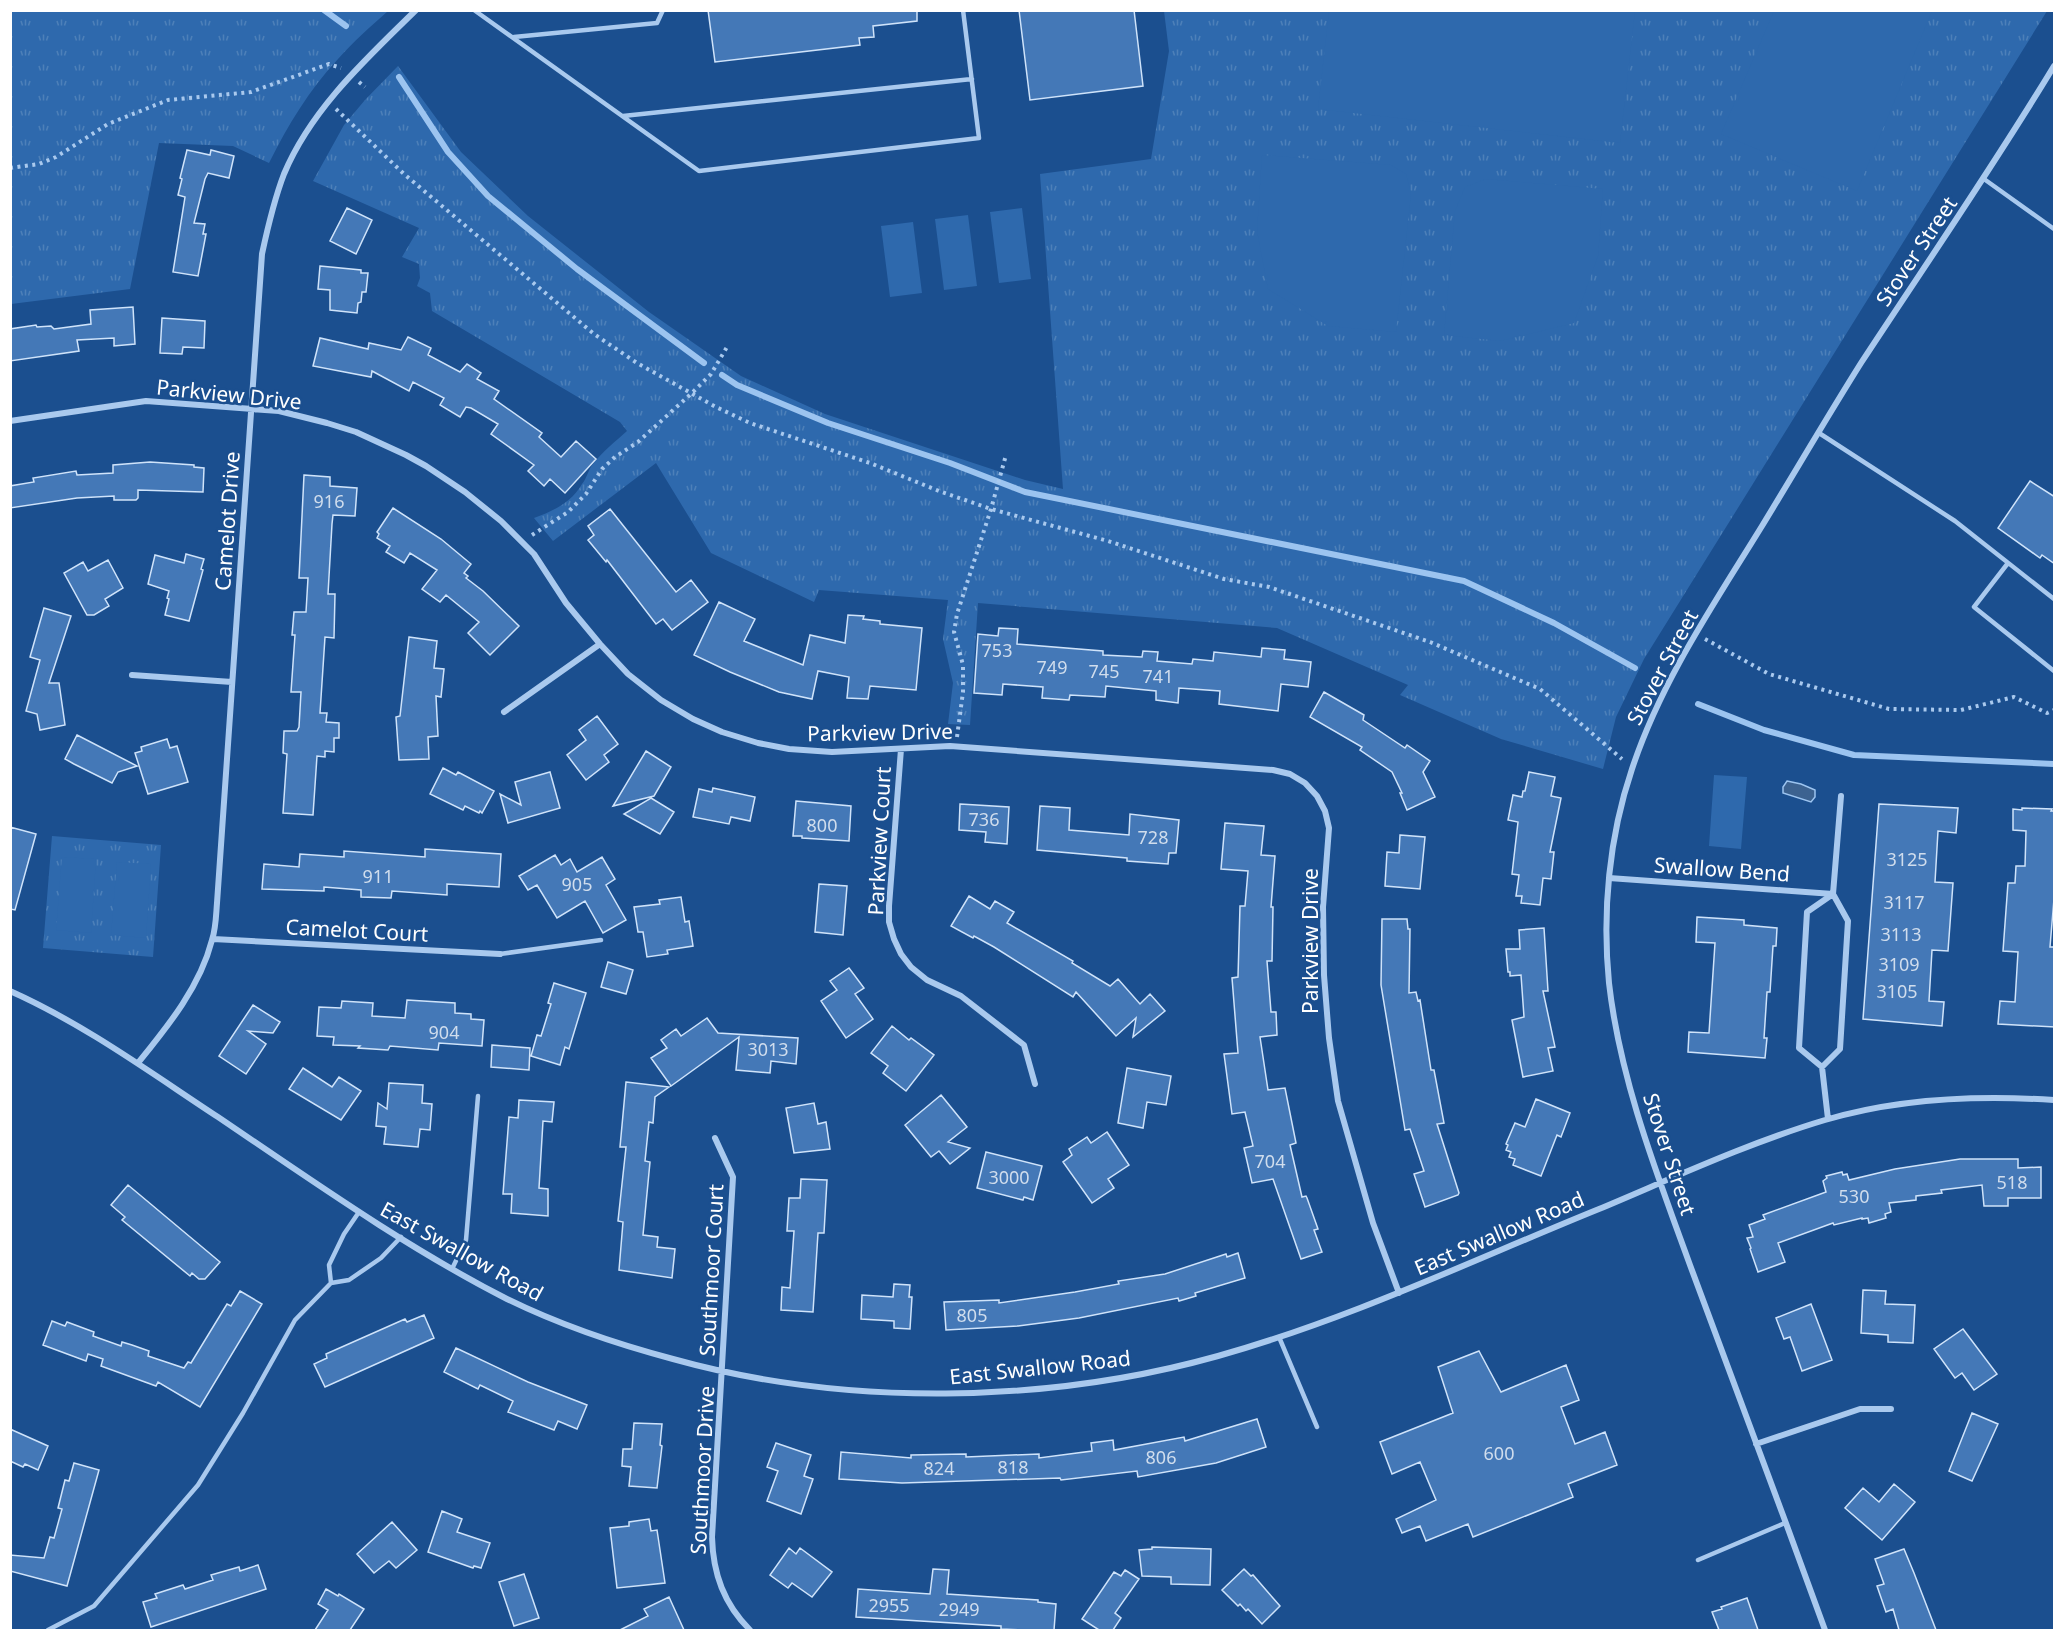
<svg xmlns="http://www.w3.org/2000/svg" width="2065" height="1641" viewBox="0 0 2065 1641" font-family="'Noto Sans',sans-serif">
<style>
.grass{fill:url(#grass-tufts)}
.pitch{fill:#2e69ad}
.water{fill:#3c6290;stroke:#9cc4f0;stroke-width:1.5}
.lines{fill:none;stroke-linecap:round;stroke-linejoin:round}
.stream{stroke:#9cc4f0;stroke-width:6}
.building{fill:#4478b7;stroke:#cfe3fa;stroke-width:1.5}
.path{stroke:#a9c9ee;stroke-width:4;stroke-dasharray:3 4.5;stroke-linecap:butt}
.service{stroke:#a9c9ee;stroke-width:4.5}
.minor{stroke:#a9c9ee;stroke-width:6}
.labels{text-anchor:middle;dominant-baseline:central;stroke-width:5;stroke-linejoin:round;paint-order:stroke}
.number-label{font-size:18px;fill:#d0dded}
.street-label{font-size:21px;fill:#fff;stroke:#1b4f8f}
</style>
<defs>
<pattern id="grass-tufts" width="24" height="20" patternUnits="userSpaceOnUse" patternTransform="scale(1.5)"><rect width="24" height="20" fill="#2e69ad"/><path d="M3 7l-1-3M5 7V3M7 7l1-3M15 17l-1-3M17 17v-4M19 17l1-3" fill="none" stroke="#4d80b9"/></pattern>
</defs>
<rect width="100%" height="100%" fill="#1b4f8f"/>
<path class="grass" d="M10 11 11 10 388 11C371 26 353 42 338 59 309 90 288 125 269 163L233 146 159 143 130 289 11 304Z
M1164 11H2047L1644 659 1616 717 1603 769 1501 739 1400 695 1408 685 1277 628 978 603 970 725 948 724 953 683 943 639 948 600 819 590 814 602 711 553 656 463 553 541 534 518C553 511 571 503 582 484 587 478 588 470 593 464 603 451 615 442 627 431L620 422 432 311 430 293 417 286 420 278 419 264 402 257 419 228 313 181 344 125 365 100 398 66 461 152 528 216 649 312 741 376 825 414 1025 480 1063 489 1040 174 1151 159 1169 51Z
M52 836 161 845 153 957 43 948Z"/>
<path class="pitch" d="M1329 11H1635L1620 143 1318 109Z
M1774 11H1932L1857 191 1721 134Z
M1262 155 1391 165 1406 174 1411 194 1396 332 1328 326 1268 289 1257 231Z
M1486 179 1603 189 1598 256 1574 323 1500 341 1444 335 1455 211 1465 187Z
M1022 208 1031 279 999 283 990 212Z
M968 215 977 286 944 290 935 219Z
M913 222 922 293 890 297 881 226Z
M1714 775 1747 777 1741 849 1709 846Z
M62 857 96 859 91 933 56 930Z
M117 862 151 864 146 938 111 935Z"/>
<path class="water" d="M1787 781 1801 784 1815 790V797L1811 802 1783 793V787Z"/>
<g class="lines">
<path class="stream" d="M324 10 346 26
M399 77 448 152 488 196 577 269 704 363
M722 375 737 385 828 423 950 463 1025 492 1464 581 1554 623 1635 668
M1698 704 1764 730 1854 755 2054 764"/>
</g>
<path class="building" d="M708 10H917V21L873 26 874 37 859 38 860 45 715 62Z
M1019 10H1134L1143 86 1030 100Z
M187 150 210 155 211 150 234 156 229 178 208 173 205 179 194 223 205 224 203 234H206L198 276 173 272 185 197 178 195 182 179 180 178Z
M347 208 372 220 356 254 330 241Z
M320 266 361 270V273H368L366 292H362L361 302 358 303 357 313 330 310V290L318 289Z
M133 307 135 344 114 346V338L77 340 79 351 10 361V329L36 325 37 327 51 326 54 329 91 324 90 310Z
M162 318 205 321 204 348 183 347 182 354 160 353Z
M408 337 431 348 428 355 460 372 467 364 481 373 477 379 499 391 494 399 542 433 539 437 561 457 576 441 596 459 565 493 550 479 544 486 528 471 534 465 491 434 498 424 471 408 466 407 460 417 440 405 444 398 413 382 409 391 372 371 371 377 313 366 320 338 368 349 369 343 401 350Z
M150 462 194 465V467L204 468 203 492 138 490V498L136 500H114V496L77 498 10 508V486L34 482 33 478 76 471 77 475 113 473V465Z
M304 475 330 477V486L357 488 355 516 333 515 332 524 328 594H335L334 638 325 637 320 713H327L326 722 339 723V738H334V752L325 751V757L317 756 313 815 283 813 287 754 283 753 284 731H297L299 727 301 692H291L295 635H292L294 612H306L308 578H299Z
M2030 481 2055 497V564L2042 555 2040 558 1998 528Z
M393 508 441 539 471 564 464 573 468 576 466 578 483 591 519 626 490 655 468 633 479 622 446 595 440 602 422 589 437 570 410 553 404 563 386 552 390 546 377 538 379 534 377 532Z
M610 509 676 592 691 580 708 602 672 630 663 619 656 624 607 560 606 562 588 540 594 535 588 526Z
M186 554 204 559 201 569 203 570 189 621 165 615 169 599 167 598 169 591 148 584 155 555 184 563Z
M108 560 123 588 105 599 109 606 94 615H87L64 573 83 562 88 571Z
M719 602 755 619 744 641 803 665 810 635 845 643 848 615 864 616 863 619 880 621V624L922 628 916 690 870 686 868 699 847 698 849 677 818 671 812 699 779 692 730 672 694 655Z
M44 608 71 616 49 683H59L65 725 40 730 37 714 26 711 40 660 30 657Z
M999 628 1018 629 1017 644 1103 651V655L1142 657 1143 651 1158 652 1157 661 1192 664 1193 659 1213 661 1214 652 1261 657 1262 648 1285 650 1284 659 1311 662 1308 687 1281 684 1278 711 1219 704 1220 691 1179 688 1178 703 1156 700V691L1106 686 1105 697 1070 695 1069 700 1042 698 1043 687 1003 684 1002 695 974 693 978 634 998 636Z
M409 637 437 641 434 668 444 669 441 697 436 696 438 736 428 737 429 759 399 760 396 717 400 716Z
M1324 692 1364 715 1363 720 1405 748 1407 745 1430 761 1423 772 1435 797 1407 810 1400 793H1402L1392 772 1360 750 1362 747 1310 717Z
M597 716 618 744 604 755 609 762 586 780 567 755 586 740 579 730Z
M77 735 137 766 118 772 112 783 74 764 65 759Z
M167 739 170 748 177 746 188 782 148 794 135 753 142 751 141 747Z
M646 751 671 767 654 796 613 806Z
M443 768 456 775 458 772 494 791 482 813 480 811 479 813 465 806 463 810 430 794Z
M550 772 560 808 508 823 500 794 521 805 515 782Z
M1529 772 1555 777 1551 796 1561 798 1550 852H1554L1551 879 1543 878 1540 905 1521 903 1522 896H1516L1519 875 1512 874 1518 822 1508 820 1513 795 1522 797 1523 791H1525Z
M713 788 755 797 750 821 731 817 729 824 693 817 699 789 712 792Z
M651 798 674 812 660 834 624 814Z
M796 801 851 806 849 841 802 838V836H793Z
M960 804 1009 807 1007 844 985 842 986 832 959 830Z
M1879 804 1958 808 1956 833 1938 831 1935 882 1953 883 1948 951 1932 950 1929 1001 1944 1002 1942 1026 1863 1019Z
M1040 806 1070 808 1069 830 1129 835 1130 814 1179 820 1176 853H1169L1168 864 1127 861V858L1037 850Z
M2022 808 2052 809 2051 811H2055V887L2050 947H2055V1027L1998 1024 2000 1001 2015 1002 2018 952 2003 951 2008 883H2015L2016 866H2025L2026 831 2013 830V809L2022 810Z
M1225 823 1264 826 1261 855 1275 856 1271 907H1273L1272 961H1267L1271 1012H1276L1277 1035 1260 1037 1268 1090 1285 1088 1296 1143 1290 1145 1302 1197 1306 1196 1307 1198 1318 1229 1314 1230 1322 1252 1301 1259 1273 1179 1252 1183 1244 1148 1253 1146 1245 1112 1232 1114 1224 1054 1238 1053 1232 978 1238 977 1240 906H1245L1248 871 1221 869Z
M10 827 36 834 15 910 10 909Z
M1400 835 1425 837 1420 889 1385 886 1387 852 1399 853Z
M425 849 501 854 499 887 447 884V895L392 891 391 898 361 897V890L324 887V891L262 889 264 864 299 867 300 854 344 857V851L425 857Z
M555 855 561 865 570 859 577 872 602 857 615 879 606 885 626 920 603 933 585 901 557 918 537 885 528 890 519 876Z
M819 884 847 886 843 935 815 932Z
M969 896 990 909 995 901 1014 912 1007 923 1073 961 1072 963 1110 986 1118 979 1140 1004 1150 994 1165 1011 1133 1037 1136 1018 1116 1036 1076 992 1073 997 994 947 974 936 973 938 951 926Z
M681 897 685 922 689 921 693 946 667 950 668 954 647 957 643 932H638L634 907 660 904 659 900Z
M1697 917 1744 920V925L1777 928 1776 946H1773L1770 992H1767L1764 1038H1767L1765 1058 1688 1052 1689 1032 1709 1033 1715 943 1696 942Z
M1382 919H1407L1408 929H1410L1409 993 1416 992 1418 1001 1420 1000 1431 1070H1434L1444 1123 1437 1124 1459 1193 1458 1195 1425 1207 1414 1174 1424 1171 1410 1129 1405 1130 1381 985Z
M1544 928 1548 991H1543L1555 1047 1548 1048 1553 1071 1523 1077 1512 1020 1524 1017 1521 975 1510 976V972H1508L1506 949H1520L1519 930Z
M608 962 633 970 626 994 601 987Z
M849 968 864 988 855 994 873 1019 846 1038 821 1001 837 990 830 981Z
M554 983 586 993 569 1049 565 1047 560 1065 531 1056 537 1035 541 1036 551 1004 548 1003Z
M407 1000 455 1003V1013L471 1014V1019L484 1020 482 1046 439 1043 438 1050 390 1046 388 1050 358 1048 360 1046 333 1045 334 1037 317 1036 319 1007 341 1008 342 1001 373 1003 372 1016 405 1018Z
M253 1005 280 1022 273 1033 248 1031 266 1044 246 1074 219 1056Z
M707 1018 718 1033 798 1038 796 1064 771 1061 770 1073 736 1070 739 1037 671 1086 651 1058 667 1048 661 1040 676 1029 681 1036Z
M892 1026 909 1040 911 1038 934 1055 906 1091 883 1073 888 1066 871 1053Z
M492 1045 530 1048 529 1070 491 1067Z
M303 1068 332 1087 339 1077 361 1091 341 1120 289 1089Z
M1127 1068 1171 1076 1166 1105 1147 1102 1143 1128 1118 1123Z
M626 1082 669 1087 655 1097 653 1123 649 1122 645 1161 650 1162 643 1235 658 1237 657 1247 675 1249 672 1278 619 1270 623 1222 618 1221 626 1147H620Z
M389 1083 423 1085 422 1103 432 1104 430 1130 420 1129 418 1147 384 1144 386 1127 376 1126 378 1103 387 1109Z
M941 1095 967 1127 948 1142 970 1148 950 1164 939 1151 931 1157 905 1125Z
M1536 1099 1570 1113 1561 1137 1557 1135 1541 1176 1513 1165 1515 1159 1509 1157 1511 1152 1506 1150 1508 1145 1506 1144 1515 1123 1525 1127Z
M519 1100 554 1102 552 1122 543 1121 539 1188 548 1189V1216L511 1213 512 1194H503L509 1117 518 1118Z
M814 1103 818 1124 826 1122 830 1149 794 1153 786 1108Z
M1107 1132 1129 1165 1108 1179 1114 1188 1092 1203 1063 1162 1072 1155 1069 1149 1087 1137 1091 1143Z
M986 1152 1042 1166 1033 1200 1024 1197 1023 1200 977 1188Z
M1960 1159H2018V1168L2041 1167V1198H2008V1206H1984L1982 1185 1941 1190 1942 1193 1916 1196V1200L1889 1203 1891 1212 1885 1214 1886 1218 1869 1223 1868 1218 1862 1219V1218L1834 1225 1833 1223 1778 1243 1785 1262 1758 1272 1750 1249 1751 1248 1747 1238 1753 1237 1749 1225 1765 1219 1763 1215 1826 1192 1823 1181 1827 1178 1826 1176 1842 1172 1843 1175 1847 1174 1849 1180 1895 1169Z
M801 1179 827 1180 824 1233H818L813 1312 781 1310 782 1287 790 1288 794 1231H787L789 1198H800Z
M128 1185 220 1262 205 1279H199L192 1273 190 1276 122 1220 125 1217 111 1205Z
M1238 1253 1245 1278 1195 1293 1196 1296 1179 1301 1178 1298 1079 1318 1018 1326 946 1330 944 1302 999 1300V1303L1075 1292 1119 1284 1118 1281 1165 1274 1226 1254 1227 1257Z
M894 1284 910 1285 909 1297H912L910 1329 894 1328V1321L861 1319 862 1295 893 1297Z
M1863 1290 1886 1291 1885 1304 1915 1305 1913 1343 1888 1342V1335L1861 1333Z
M240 1291 262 1304 200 1407 158 1382 156 1386 101 1366 103 1359 88 1354 86 1361 43 1345 52 1321 65 1326 67 1322 94 1332 93 1336 121 1346 122 1342 132 1345 149 1351 148 1356 184 1368 188 1362 191 1363 227 1304 231 1306Z
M1811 1304 1832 1360 1802 1371 1790 1337 1784 1339 1776 1318Z
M424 1315 434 1338 325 1387 314 1364 327 1358 326 1354 405 1319 407 1322Z
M1963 1329 1997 1374 1974 1390 1962 1373 1955 1378 1934 1349Z
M456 1348 528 1382 587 1405 577 1429 558 1421 554 1430 508 1412 513 1401 480 1385 478 1389 444 1372Z
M1479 1351 1501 1392 1566 1365 1579 1400 1561 1407 1575 1444 1605 1432 1617 1465 1568 1484 1573 1497 1473 1537 1468 1524 1426 1541 1420 1526 1402 1533 1396 1519 1436 1500 1420 1462 1392 1474 1380 1442 1453 1413 1438 1367Z
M1972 1413 1998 1424 1972 1481 1949 1471Z
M1257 1419 1266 1447 1216 1463 1138 1477 1137 1471 1061 1480 1060 1478 902 1483 839 1479 841 1452 911 1458V1455L966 1454V1457L1039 1454V1458L1092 1451 1091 1443 1113 1440 1114 1450 1184 1437 1185 1441Z
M634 1423 662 1424 660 1445 662 1446 657 1488 629 1486 631 1467 622 1466 623 1449H632Z
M10 1429 48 1446 38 1470 25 1464 23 1467 10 1461Z
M776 1443 811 1455 804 1476 813 1479 801 1514 767 1501 778 1471 767 1467Z
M74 1463 99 1470 67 1586 10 1571V1555L44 1558 50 1537 54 1538 62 1509 58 1508 65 1480 69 1481Z
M1894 1484 1915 1502 1882 1540 1845 1508 1863 1488 1879 1502Z
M442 1511 462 1519 457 1532 490 1543 481 1568 474 1566 473 1568 428 1552Z
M649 1519 651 1531 657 1530 665 1583 617 1588 610 1528 629 1526V1522Z
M392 1522 417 1550 396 1568 389 1561 374 1573 357 1554Z
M1152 1547 1211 1549 1210 1585 1171 1584V1577L1142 1576 1139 1550 1152 1549Z
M789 1548 796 1554 800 1548 832 1572 812 1597 792 1583 788 1588 770 1575Z
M1904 1549 1914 1573 1936 1630H1899L1893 1609 1886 1612 1877 1586 1884 1584 1875 1559Z
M258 1565 266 1589 151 1627 143 1602 157 1598 155 1594 183 1585 185 1589 213 1580 211 1575 239 1567 240 1571Z
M933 1569 949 1570 947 1594 1038 1600V1602L1056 1604 1054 1630H1024L1001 1629V1626L856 1617 858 1589 930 1594Z
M1244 1569 1251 1576 1253 1575 1280 1606 1262 1624 1248 1609 1246 1611 1240 1604 1238 1606 1222 1590Z
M1125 1570 1139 1579 1115 1613 1121 1618 1113 1630H1099L1082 1619 1114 1572 1121 1576Z
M524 1574 539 1618 514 1626 499 1582Z
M326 1589 338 1596 339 1594 364 1609 350 1630H315L328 1610 318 1604Z
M669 1597 684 1630H620L648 1616 644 1609Z
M1747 1598 1758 1630H1719L1712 1612 1722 1609 1721 1607Z"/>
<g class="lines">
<path class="path" d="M359 82 365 87
M336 109 404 174 594 334 637 363 716 407 750 423 870 463 939 491 991 509 1108 541 1224 579 1269 587 1430 642 1540 689 1622 759
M10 168 39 164 56 157 108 124 168 100 251 92 329 64 341 68
M532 535 568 512 586 494 602 469 615 457 638 442 692 393 711 374 727 347
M1705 639 1769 674 1889 709 1961 710 2014 697 2047 713 2054 710
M957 737 963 692V665L954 632 957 614 991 509 1006 455"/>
<path class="service" d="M474 10 699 171 979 138 963 10
M514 37 657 23 663 10
M623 116 972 79
M1984 179 2054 229
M1819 433 1955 521 2054 599
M2008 563 1974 607 2054 671
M500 954 601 940
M359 1212 344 1234 329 1265 331 1283 349 1280 381 1258 401 1237
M452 1269 466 1240 478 1096
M1279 1337 1317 1427
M1698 1560 1785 1523
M48 1630 94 1606 198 1485 243 1413 295 1320 331 1283"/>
<path class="minor" d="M10 421 146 401 279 411 327 423 356 432 406 455 426 466 465 492 501 521 534 554 566 603 600 644 628 674 661 700 693 719 722 732 758 743 789 749 832 752 950 746 1273 770 1290 774 1305 783 1317 796 1325 811 1329 828 1323 907 1324 975 1329 1038 1338 1101 1373 1223 1399 1293
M132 675 232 682
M504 712 600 644
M901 749 889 906V922L894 939 901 954 911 967 927 980 961 996 1024 1045 1035 1084
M1609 878 1833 894
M213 939 500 954
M10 991C84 1024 151 1073 218 1117 311 1180 407 1248 507 1299 560 1325 616 1344 673 1359 845 1407 1047 1404 1218 1356 1350 1319 1473 1260 1599 1209 1673 1178 1748 1143 1825 1120 1899 1098 1978 1095 2054 1100
M138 1063C168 1026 200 987 212 940 216 928 216 915 217 903L262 254C268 226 274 200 284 174 311 109 367 58 416 10
M1822 1067 1799 1048 1807 912 1833 894
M1828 1119 1822 1067 1840 1049 1848 921 1833 894 1841 796
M715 1138 733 1177 712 1537C713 1574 724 1604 750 1630
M1756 1444 1860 1409H1891
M1825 1630C1781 1508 1735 1387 1690 1265 1657 1174 1620 1080 1609 983 1602 912 1609 837 1632 769 1661 681 1714 604 1762 526 1795 472 1827 417 1861 363 1926 264 1993 167 2054 66"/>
</g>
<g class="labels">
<g class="number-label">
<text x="329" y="501">916</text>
<text x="997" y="650">753</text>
<text x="1052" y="667">749</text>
<text x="1104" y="671">745</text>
<text x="1158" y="676">741</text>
<text x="984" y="819">736</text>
<text x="822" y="825">800</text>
<text x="1153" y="837">728</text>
<text x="1907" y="859">3125</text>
<text x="378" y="876">911</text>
<text x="577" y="884">905</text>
<text x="1904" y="902">3117</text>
<text x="1901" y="934">3113</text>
<text x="1899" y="964">3109</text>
<text x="1897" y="991">3105</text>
<text x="444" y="1032">904</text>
<text x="768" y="1049">3013</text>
<text x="1270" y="1161">704</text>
<text x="1009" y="1177">3000</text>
<text x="2012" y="1182">518</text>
<text x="1854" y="1196">530</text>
<text x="972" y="1315">805</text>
<text x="1499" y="1453">600</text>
<text x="1161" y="1457">806</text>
<text x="1013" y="1467">818</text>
<text x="939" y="1468">824</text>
<text x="889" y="1605">2955</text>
<text x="959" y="1609">2949</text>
</g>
<g class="street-label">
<text transform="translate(1916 251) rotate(-56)">Stover Street</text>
<text transform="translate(229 394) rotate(6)">Parkview Drive</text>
<text transform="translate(227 521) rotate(-86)">Camelot Drive</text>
<text transform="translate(1662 667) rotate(-62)">Stover Street</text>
<text transform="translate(880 732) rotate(-1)">Parkview Drive</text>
<text transform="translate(879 841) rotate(-87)">Parkview Court</text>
<text transform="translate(1722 869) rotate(4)">Swallow Bend</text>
<text transform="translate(357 930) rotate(3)">Camelot Court</text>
<text transform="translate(1310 941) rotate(-90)">Parkview Drive</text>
<text transform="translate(1670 1154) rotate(72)">Stover Street</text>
<text transform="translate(1499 1233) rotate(-23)">East Swallow Road</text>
<text transform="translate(462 1251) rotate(29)">East Swallow Road</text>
<text transform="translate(711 1270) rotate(-87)">Southmoor Court</text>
<text transform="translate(1040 1367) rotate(-6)">East Swallow Road</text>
<text transform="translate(702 1470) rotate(-87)">Southmoor Drive</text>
</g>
</g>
<rect width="2065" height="1641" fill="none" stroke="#ffffff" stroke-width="24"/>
</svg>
